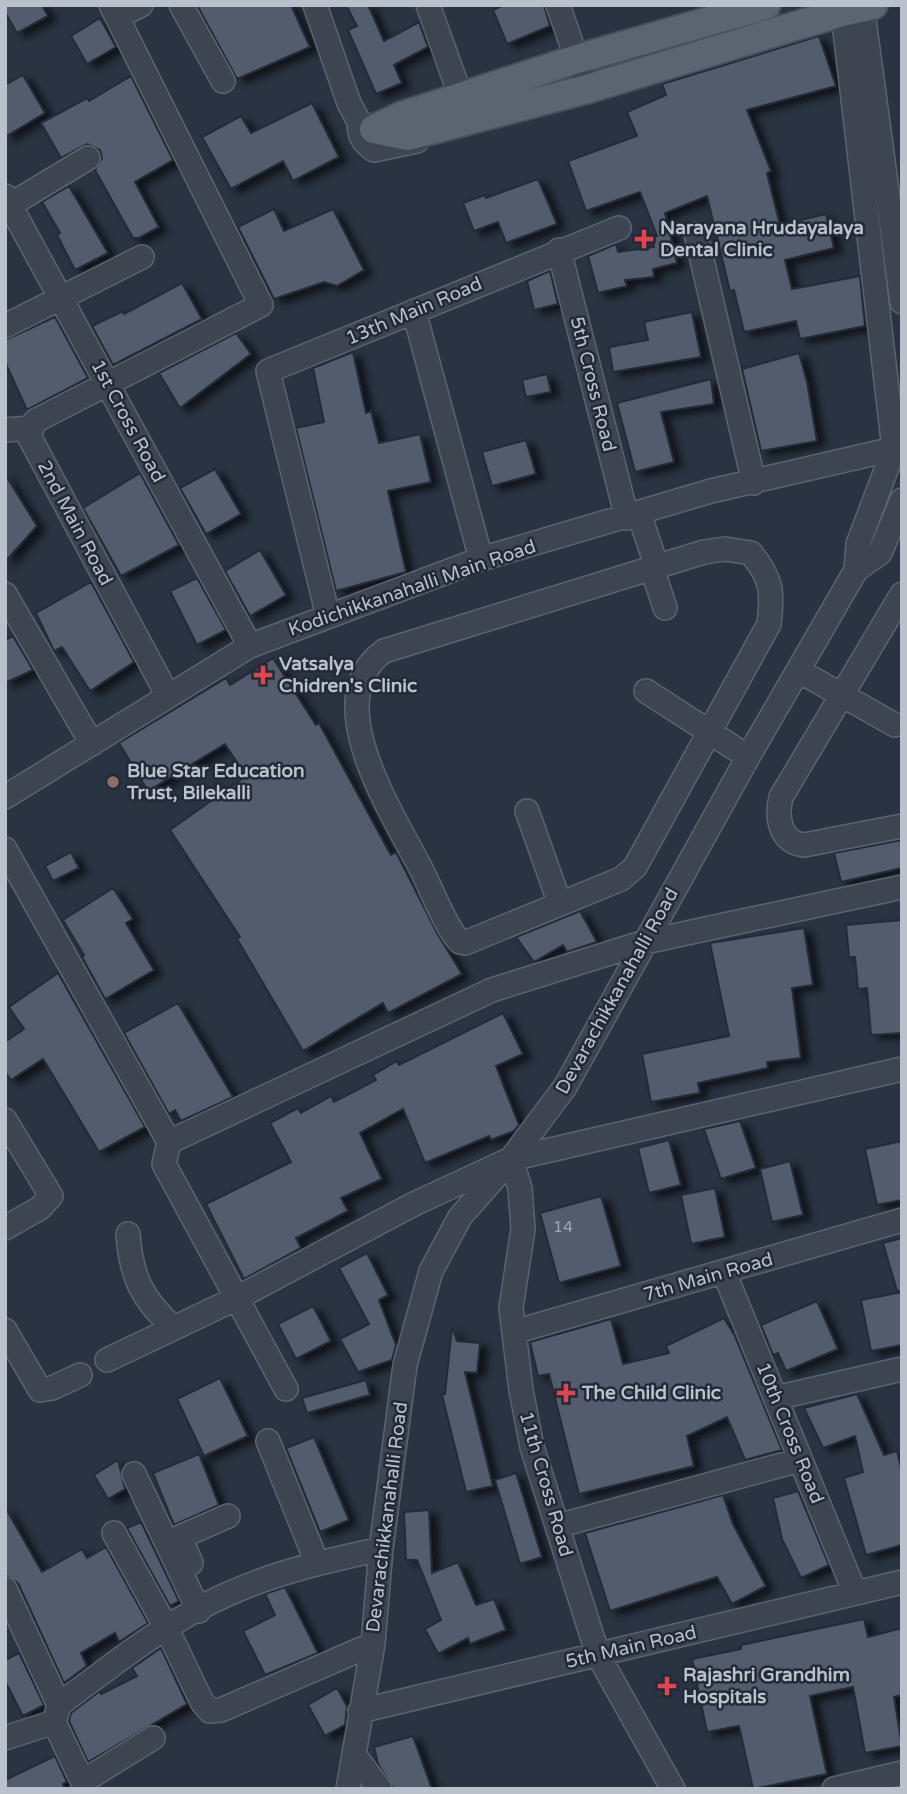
<svg xmlns="http://www.w3.org/2000/svg" width="907" height="1794" viewBox="0 0 907 1794" font-family="'Varela Round',sans-serif">
<style>
.building{fill:#525c6c;stroke:#242c39;stroke-width:2;filter:url(#shadow)}
.lines{fill:none;stroke-linecap:round;stroke-linejoin:round}
.minor-casing{stroke:#5b636f;stroke-width:26}
.major-casing{stroke:#474e5b;stroke-width:32}
.minor{stroke:#3d4551;stroke-width:23}
.major{stroke:#5b6471;stroke-width:28}
.health-dot{fill:#e0444e;stroke:#222a37;stroke-width:2.5}
.education-dot{fill:#8d6e63;stroke:#222a37;stroke-width:2.5}
.labels{text-anchor:middle;dominant-baseline:central;stroke-width:5;stroke-linejoin:round;paint-order:stroke}
.number-label{font-size:16px;fill:#a0a8b3}
.poi-label{font-size:19px;font-weight:bold;fill:#bac1cb;stroke:#222a37;text-anchor:start}
.street-label{font-size:19px;fill:#bac1cb;stroke:#222a37}
</style>
<defs>
<filter id="shadow"><feDropShadow dx="8" dy="4.5" stdDeviation="3.5" flood-color="#0009"/></filter>
</defs>
<rect width="100%" height="100%" fill="#293341"/>
<path class="building" d="M5 5H42L48 16 17 33 5 12Z
M197 5H291L310 47 237 79Z
M346 5H368L384 41 419 22 428 47 394 65 402 83 376 94 348 30 357 26Z
M504 5H544L550 26 507 44 493 10Z
M100 18 116 47 87 64 71 36Z
M819 36 836 86 747 110 771 171 767 173 780 225 826 214 834 248 785 260 792 289 860 276 865 326 800 339 796 321 744 332 734 290 730 291 707 196 665 213 677 263 653 269 654 277 625 280 627 286 598 293 588 256 616 244 618 252 654 247 652 237 657 236 640 192 586 211 568 161 637 136 627 112 666 95 662 84Z
M23 75 45 113 5 137V85Z
M131 76 173 160 135 182 159 227 139 238H133L95 170 102 158 100 150 87 144 61 158 41 123 87 98 89 101Z
M312 103 339 157 293 181 283 161 231 189 202 137 241 116 251 133Z
M538 179 557 224 506 243 498 222 474 231 463 203 485 195 486 198Z
M69 186 108 253 75 270 57 235 60 233 42 202Z
M274 209 284 231 333 209 364 270 337 286 324 282 274 299 238 227Z
M550 271 558 304 534 310 527 281Z
M182 283 202 319 113 365 92 326 123 311 124 314Z
M692 312 701 357 613 372 609 347 648 340 644 322Z
M55 317 88 378 27 410 5 362V340Z
M236 333 251 354 180 408 159 373Z
M353 352 366 413 371 411 379 443 420 434 431 482 388 491 406 572 336 591 296 428 324 422 313 368Z
M799 353 807 382 817 441 761 451 742 369Z
M547 374 551 392 526 397 522 380Z
M711 379 714 404 661 412 674 462 635 472 617 403Z
M526 440 536 474 492 486 482 452Z
M215 469 241 514 206 534 180 488Z
M140 473 179 545 121 576 83 508Z
M5 474 37 526 5 562Z
M260 550 286 595 250 616 225 571Z
M197 578 226 630 197 645 170 591Z
M91 582 134 662 90 691 62 647 54 651 36 613Z
M13 636 33 670 5 683V640Z
M273 658 316 725 319 723 391 855 396 852 437 933 462 974 388 1013 383 1003 303 1051 237 939 240 937 170 830 246 776 225 744 148 791 119 743 226 678 230 685Z
M902 840V868L841 882 834 853Z
M71 852 79 868 53 881 45 866Z
M113 888 133 919 126 923 154 970 105 999 82 957 84 955 63 920Z
M580 911 597 942 567 952 563 945 534 962 516 937Z
M902 920V1033L871 1035 867 988 858 989 855 957H849L846 925Z
M804 928 813 985 792 988 801 1058 767 1062 768 1068 698 1083 700 1093 651 1102 642 1054 729 1036 710 943Z
M58 973 145 1127 99 1152 43 1059 11 1080 5 1072V1042L24 1029 9 1007Z
M178 1003 233 1097 181 1121 175 1110 169 1114 124 1033Z
M503 1013 523 1054 496 1066 519 1125 514 1131 491 1140 489 1136 425 1163 403 1109 360 1133 382 1179 341 1198 348 1211 296 1238 301 1248 244 1279 206 1204 291 1162 270 1123 298 1108 301 1113 331 1096 334 1102 376 1080 373 1075 397 1061 399 1065Z
M740 1121 756 1168 721 1179 704 1129Z
M669 1140 681 1185 649 1193 638 1148Z
M902 1141V1200L877 1205 865 1149Z
M790 1161 803 1215 772 1222 760 1169Z
M715 1188 725 1237 691 1244 681 1195Z
M601 1196 621 1266 559 1283 540 1213Z
M902 1238V1291H897L883 1243Z
M367 1253 388 1295 379 1300 396 1345 392 1360 358 1372 340 1339 369 1324 339 1268Z
M902 1292V1345L871 1351 861 1300Z
M817 1301 838 1349 786 1371 778 1353 773 1355 761 1325Z
M313 1306 331 1341 296 1359 278 1324Z
M724 1318 735 1336 782 1450 745 1460 727 1417 687 1436 694 1466 579 1494 549 1374 538 1376 530 1342 611 1319 623 1364 669 1353 666 1346Z
M452 1327 457 1341 480 1343 477 1373 465 1372 493 1486 466 1492 442 1395 445 1394Z
M220 1378 248 1436 204 1456 177 1399Z
M366 1380 370 1395 307 1413 302 1398Z
M857 1394 884 1455 897 1451 902 1472V1545L866 1555 844 1478 863 1472 855 1436 823 1448 804 1408Z
M314 1437 349 1520 320 1532 286 1448Z
M199 1454 219 1505 174 1525 153 1473Z
M118 1460 125 1489 108 1499 94 1475Z
M516 1473 542 1557 520 1564 495 1480Z
M798 1491 829 1565 801 1578 782 1539 773 1498Z
M723 1495 733 1524 766 1586 732 1604 717 1577 610 1611 585 1533Z
M5 1507 42 1572 82 1549 87 1558 106 1547 148 1623 119 1642 115 1633 81 1653 87 1666 64 1683 18 1583 5 1575Z
M429 1510 432 1573 458 1562 476 1605 494 1599 506 1630 470 1644 468 1638 438 1654 425 1629 441 1620 417 1560H406L404 1512Z
M141 1522 179 1601 170 1606 127 1528Z
M285 1587 318 1653 265 1675 243 1631 275 1615 265 1594Z
M864 1619 868 1637 902 1628V1695L894 1697 902 1746 865 1753 853 1687 810 1696 827 1774 753 1789 739 1726 707 1732 692 1659 741 1649V1645Z
M161 1648 187 1704 88 1762 69 1721 71 1713 100 1691 101 1694 137 1676 132 1668Z
M19 1653 44 1705 23 1716 5 1681V1660Z
M337 1688 347 1706 345 1725 325 1736 308 1705Z
M413 1736 432 1789H394L378 1764 374 1747Z
M55 1756 67 1782 63 1784 65 1789H5V1780Z"/>
<g class="lines">
<defs>
<path id="minor" d="M111 5 261 305 35 421 29 436 168 696
M181 5 223 81
M315 5 349 103 359 122 374 129
M428 5 461 97
M558 5 587 89
M862 5 902 302
M117 17 141 5
M359 122C359 135 362 142 374 150L417 141
M5 196 250 646
M5 208 88 158
M696 234 754 483
M559 250 627 518
M414 311 481 559
M5 326 142 257
M5 430 30 428
M639 514 657 567
M725 549 751 553C772 579 773 591 769 624L635 867 621 879 465 943 460 942C445 927 431 887 420 867 392 812 317 699 384 651L704 552Z
M652 568 665 608
M856 570 880 553 902 500
M5 594 92 744
M902 594 781 797C776 818 780 842 804 845L902 826
M328 616 268 371 619 228
M799 671 895 725
M646 691 748 757
M5 797 250 646 481 559 711 491 902 447
M527 811 560 904
M5 849 169 1142 164 1164 286 1389
M5 1120 51 1196 40 1208 5 1228
M169 1142 492 990 645 942 902 887
M511 1159 520 1188 523 1229 511 1308 521 1390 532 1447 598 1655 673 1789
M128 1234C131 1276 142 1300 174 1328
M724 1272 855 1593
M5 1330 40 1390 52 1388 80 1375
M514 1332 902 1220
M107 1360 235 1299 414 1204 511 1159 902 1069
M775 1398 902 1369
M268 1441 317 1563
M134 1474 199 1611
M557 1526 800 1460
M114 1533 167 1629 202 1702 210 1711 221 1710 373 1644
M191 1563 180 1537 228 1516
M5 1589 59 1705 54 1722 86 1789
M59 1705C112 1665 167 1621 228 1594 276 1572 330 1560 381 1549
M360 1711 902 1582
M5 1738 54 1722
M354 1755 380 1789
M82 1782 153 1738
M348 1789 373 1644 381 1549 405 1365 431 1271 460 1217 511 1159 565 1087 748 757 856 570 858 544 894 449 842 5
M834 1789 902 1773"/>
<path id="major" d="M374 129 408 136 587 89 842 12 873 5
M374 129 402 116 577 59 766 5"/>
</defs>
<use href="#minor" class="minor-casing"/>
<use href="#major" class="major-casing"/>
<use href="#minor" class="minor"/>
<use href="#major" class="major"/>
</g>
<g class="health-dot">
<path d="M640.5 228.5h7v7h7v7h-7v7h-7v-7h-7v-7h7z"/>
<path d="M259.5 664.5h7v7h7v7h-7v7h-7v-7h-7v-7h7z"/>
<path d="M562.5 1382.5h7v7h7v7h-7v7h-7v-7h-7v-7h7z"/>
<path d="M663.5 1675.5h7v7h7v7h-7v7h-7v-7h-7v-7h7z"/>
</g>
<circle class="education-dot" cx="113" cy="782" r="7"/>
<g class="labels">
<g class="number-label">
<text x="563" y="1227">14</text>
</g>
<g class="poi-label">
<text x="660" y="228">Narayana Hrudayalaya<tspan x="660" dy="22">Dental Clinic</tspan></text>
<text x="279" y="664">Vatsalya<tspan x="279" dy="22">Chidren's Clinic</tspan></text>
<text x="127" y="771">Blue Star Education<tspan x="127" dy="22">Trust, Bilekalli</tspan></text>
<text x="582" y="1393">The Child Clinic</text>
<text x="683" y="1675">Rajashri Grandhim<tspan x="683" dy="22">Hospitals</tspan></text>
</g>
<g class="street-label">
<text transform="translate(414 311) rotate(-23)">13th Main Road</text>
<text transform="translate(593 384) rotate(76)">5th Cross Road</text>
<text transform="translate(128 421) rotate(62)">1st Cross Road</text>
<text transform="translate(75 523) rotate(62)">2nd Main Road</text>
<text transform="translate(412 588) rotate(-19)">Kodichikkanahalli Main Road</text>
<text transform="translate(617 991) rotate(-61)">Devarachikkanahalli Road</text>
<text transform="translate(708 1277) rotate(-16)">7th Main Road</text>
<text transform="translate(790 1433) rotate(68)">10th Cross Road</text>
<text transform="translate(546 1484) rotate(74)">11th Cross Road</text>
<text transform="translate(387 1517) rotate(-83)">Devarachikkanahalli Road</text>
<text transform="translate(631 1647) rotate(-13)">5th Main Road</text>
</g>
</g>
<rect width="907" height="1794" fill="none" stroke="#bac1cb" stroke-width="14"/>
</svg>
